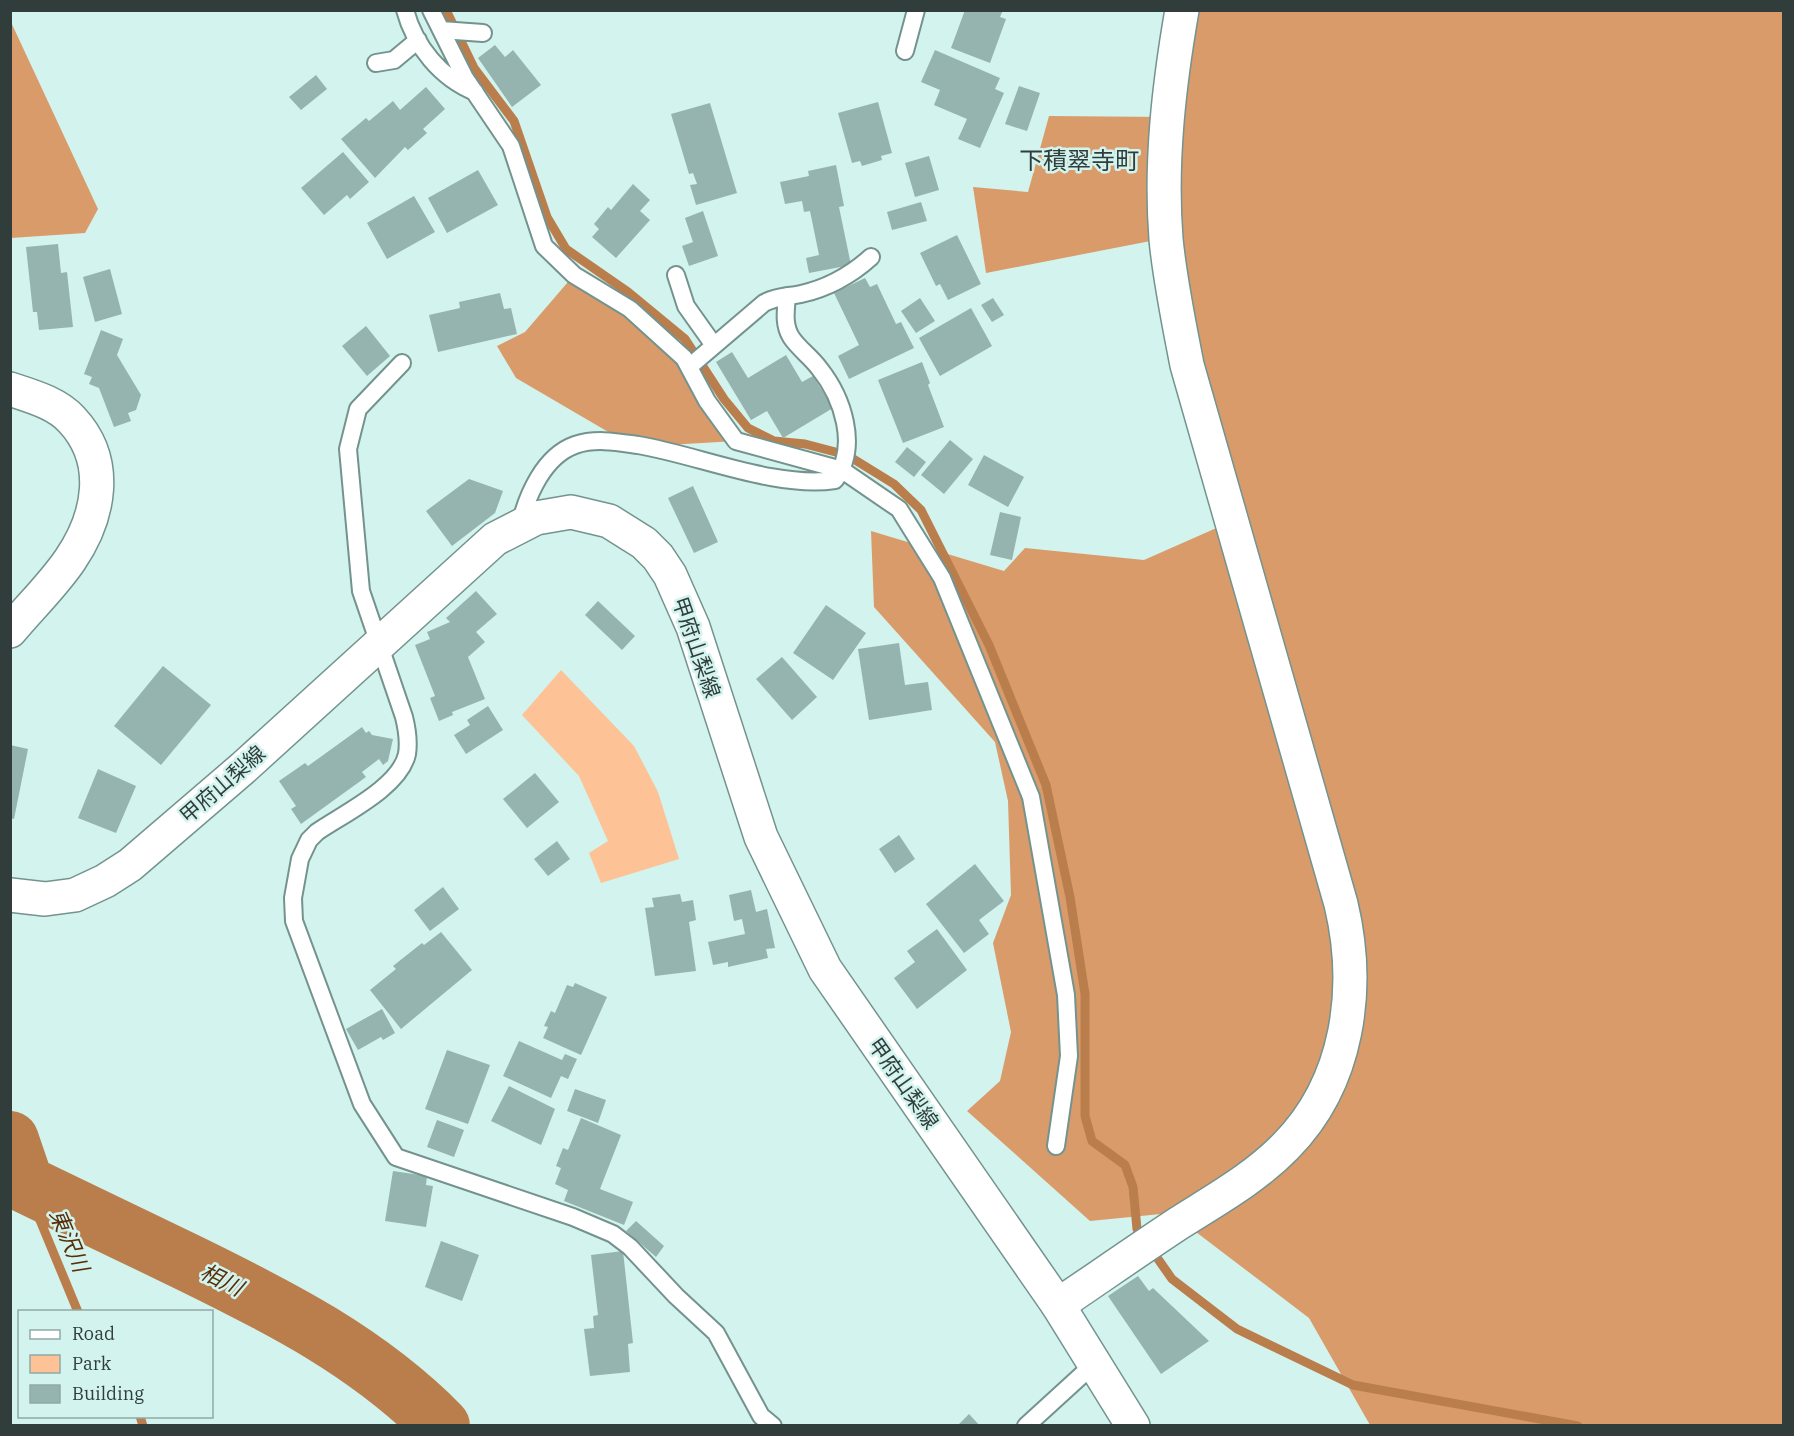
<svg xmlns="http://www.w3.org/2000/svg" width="1794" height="1436" viewBox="0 0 1794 1436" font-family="'IBM Plex Serif','Noto Sans JP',serif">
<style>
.green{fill:#fdc396}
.forest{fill:#d99b6a}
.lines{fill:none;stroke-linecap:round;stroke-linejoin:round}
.stream{stroke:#ba7e4d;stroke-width:9}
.river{stroke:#ba7e4d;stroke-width:58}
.building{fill:#95b4af}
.service-casing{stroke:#74938e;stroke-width:20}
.minor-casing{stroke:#74938e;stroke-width:36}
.primary-casing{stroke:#74938e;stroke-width:36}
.service{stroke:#fff;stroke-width:16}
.minor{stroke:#fff;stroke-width:33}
.primary{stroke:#fff;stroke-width:33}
.labels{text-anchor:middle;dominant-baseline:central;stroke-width:5;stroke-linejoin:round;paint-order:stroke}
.street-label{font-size:21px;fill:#303d3b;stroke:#d2f3ee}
.water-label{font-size:22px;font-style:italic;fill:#582f08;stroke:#d2f3ee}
.quarter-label{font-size:24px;fill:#303d3b;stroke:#d2f3ee}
</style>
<rect width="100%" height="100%" fill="#d2f3ee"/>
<path class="green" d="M561 670 634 746 658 792 679 859 601 883 589 853 608 841 579 776 522 715Z"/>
<path class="forest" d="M1182 11H1783V1425H1370L1309 1318 1171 1213 1090 1221 967 1111 1000 1081 1011 1032 993 943 1011 895 1008 801 995 742 874 607 871 531 1004 571 1025 548 1144 560 1230 522 1166 238 986 273 973 187 1028 192 1049 116 1166 117Z
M10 20 98 209 85 233 11 238Z
M574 275 684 358 736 441 634 447 516 378 497 346 525 332Z"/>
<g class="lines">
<path class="stream" d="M446 10 474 68 514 121 547 217 566 249 628 292 685 339 724 399 748 428 774 441 805 444 847 455 894 484 921 510 989 645 1046 785 1070 897 1085 994V1116L1092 1141 1125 1165 1133 1187 1137 1229 1172 1279 1237 1329 1353 1385 1578 1426
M25 1184 78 1312
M140 1416 143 1426"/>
<path class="river" d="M10 1140 25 1184C80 1210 134 1237 189 1263 281 1308 368 1352 441 1426"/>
</g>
<path class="building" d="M965 10H1003L1000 17 1006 19 990 63 951 48Z
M495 45 505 57 513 50 541 85 512 107 478 58Z
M935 50 1000 78 995 89 1004 93 980 148 958 139 967 119 934 105 940 90 921 82Z
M316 75 327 89 301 110 289 97Z
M1019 86 1040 93 1027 131 1005 124Z
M426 87 445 109 423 129 427 133 408 150 405 147 375 178 341 139 366 118 369 121 393 101 400 110Z
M878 102 892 153 881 156 882 160 862 166 860 161 852 163 838 113Z
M710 103 737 193 696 205 690 185 697 184 693 173 689 174 671 114Z
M343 152 369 182 350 199 347 195 324 215 301 188Z
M929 156 939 190 915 197 905 163Z
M836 165 844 206 839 207 851 265 809 273 806 258 819 255 810 211 804 212 802 201 785 204 780 182 809 176 808 171Z
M478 170 498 205 447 233 428 198Z
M633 184 650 200 640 211 650 220 616 258 592 237 599 229 594 224 608 207 611 210Z
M414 196 435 232 387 259 367 223Z
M921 202 927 221 892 230 887 212Z
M703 211 718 256 689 266 682 246 693 242 685 218Z
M957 235 981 284 948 300 940 284 936 286 920 253Z
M58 244 61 273 67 272 73 327 39 330 37 312H33L26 247Z
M110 269 122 314 95 322 83 277Z
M865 278 870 287 877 284 896 324 901 322 914 348 849 379 838 356 859 345 834 293Z
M500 293 504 309 511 308 517 334 438 352 429 315 460 308 459 302Z
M920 298 935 321 916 333 901 311Z
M993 298 1004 315 992 322 981 305Z
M971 308 992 346 940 376 919 338Z
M366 326 390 356 367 376 342 346Z
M101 330 123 339 117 355 141 395 136 410 128 413 131 421 114 427 99 388 89 384 92 377 84 374Z
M732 352 748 378 786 355 802 382 813 376 833 408 783 438 767 411 751 420 716 362Z
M922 362 930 383 928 385 944 427 903 443 878 380Z
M950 440 973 459 944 494 921 475Z
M907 447 926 462 914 477 895 462Z
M984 455 1024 477 1008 507 968 485Z
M469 479 503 491 495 513 452 546 426 511Z
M693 486 718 542 694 553 668 498Z
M1000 512 1021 517 1012 560 990 555Z
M476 591 497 614 476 632 485 642 468 657 485 699 452 712 453 715 439 721 430 698 435 696 415 645 430 639 427 632 450 622 446 618Z
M598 601 635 636 622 650 585 615Z
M826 605 866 633 833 680 793 653Z
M899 643 905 685 928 682 932 710 869 720 858 649Z
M782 657 817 697 792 720 756 679Z
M163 666 211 705 161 765 114 726Z
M488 706 503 730 466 754 454 735 470 725 467 720Z
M362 727 366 733 369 731 372 735 393 739 388 761 383 765 379 759 362 772 366 777 301 824 291 809 296 806 279 781 305 763 308 766Z
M10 745 28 749 14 819 10 818Z
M98 769 136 786 116 833 78 818Z
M535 773 559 802 527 828 503 799Z
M899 835 915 859 895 873 879 849Z
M557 841 570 859 548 876 534 859Z
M975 864 1004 901 979 920 989 934 964 953 926 904Z
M443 887 459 909 430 931 414 910Z
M751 890 756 912 767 909 775 948 766 949 768 958 728 967V962L713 965 708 942 745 934 742 919 734 921 729 895Z
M680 894 682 902 693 900 696 920 689 922 696 971 655 976 645 908 654 907 652 898Z
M937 929 967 970 917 1009 894 978 915 962 907 951Z
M441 932 472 970 401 1029 370 990 396 969 393 966 422 943 424 945Z
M575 983 607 997 581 1055 543 1038 548 1027 544 1026 551 1011 555 1013 567 985 573 987Z
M382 1009 395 1033 383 1040 381 1037 358 1050 346 1029Z
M519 1041 562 1060 565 1054 577 1059 568 1079 561 1076 551 1098 503 1076Z
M447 1050 490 1065 468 1124 425 1109Z
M509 1086 555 1109 541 1145 491 1121Z
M575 1089 606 1100 598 1123 567 1111Z
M581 1118 621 1135 600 1189 633 1202 624 1225 564 1201 568 1190 555 1184 561 1168 556 1166 563 1148 568 1150Z
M437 1120 464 1130 454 1157 427 1147Z
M393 1171 427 1176 426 1185 433 1186 426 1227 385 1221Z
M636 1221 664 1246 656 1257 626 1231Z
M441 1241 479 1255 462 1301 425 1287Z
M623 1251 633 1343 628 1344 630 1372 590 1376 584 1329 594 1328 593 1316 598 1315 591 1255Z
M1138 1276 1149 1291 1153 1288 1209 1341 1161 1374 1108 1296Z
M969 1414 980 1426H957Z"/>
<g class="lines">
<defs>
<path id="service" d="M405 10C415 47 441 78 475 92
M431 10 465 78 511 146 544 246 574 275 630 309 684 358 707 401 736 441 842 470 899 509 942 578 1031 797 1066 995 1069 1056 1056 1146
M441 30 483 33
M905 51 916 10
M376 63 394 60 418 40
M676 275 686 306 713 344
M402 363 358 409 348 449 361 591 404 717C407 729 409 741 407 754 400 787 343 814 317 832L309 840 300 859 293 898 294 921 362 1104 396 1157 573 1217 613 1234 630 1247 676 1296 716 1333 761 1416 773 1426
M689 367 764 303C777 296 787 297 801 294 828 288 851 275 871 257
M520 525C527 495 544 456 575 445 596 438 617 442 638 445 698 455 776 489 835 480 859 446 843 398 819 368 811 357 798 348 791 337 783 324 786 309 787 296
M1026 1426 1095 1363"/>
<path id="minor" d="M1058 1305C1098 1278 1138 1250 1179 1223 1215 1200 1255 1178 1286 1146 1349 1082 1361 988 1341 904L1187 365C1179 323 1170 281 1166 239 1160 162 1169 85 1182 10"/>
<path id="primary" d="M10 389C31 396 57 403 72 420 110 461 100 516 70 560 53 585 30 607 10 631
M10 895 45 899 75 895 105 881 130 865 243 768 495 539 536 518 571 512 609 521 644 543 658 557 670 575 693 627 761 837 825 969 1058 1305 1133 1426"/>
</defs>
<use href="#service" class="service-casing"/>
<use href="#minor" class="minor-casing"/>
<use href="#primary" class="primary-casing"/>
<use href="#service" class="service"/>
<use href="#minor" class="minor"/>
<use href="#primary" class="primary"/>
</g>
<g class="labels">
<g class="street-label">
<text transform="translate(697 647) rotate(71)">甲府山梨線</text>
<text transform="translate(222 784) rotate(-41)">甲府山梨線</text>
<text transform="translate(904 1083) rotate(55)">甲府山梨線</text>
</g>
<g class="water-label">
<text transform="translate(70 1240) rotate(67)">東沢川</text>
<text transform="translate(222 1279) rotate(26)">相川</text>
</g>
<g class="quarter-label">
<text x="1079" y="160">下積翠寺町</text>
</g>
</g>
<rect width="1794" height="1436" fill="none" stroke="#303d3b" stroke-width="24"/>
<rect x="18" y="1310" width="195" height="108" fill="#d2f3ee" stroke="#91aaa6" stroke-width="1.5"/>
<rect x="30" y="1330" width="30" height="9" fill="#ffffff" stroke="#91aaa6" stroke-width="1.5"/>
<text x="72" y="1340" font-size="18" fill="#303d3b">Road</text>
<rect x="30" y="1355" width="30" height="18" fill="#fdc396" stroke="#91aaa6" stroke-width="1.5"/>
<text x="72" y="1370" font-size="18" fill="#303d3b">Park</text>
<rect x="30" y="1385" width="30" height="18" fill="#95b4af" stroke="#91aaa6" stroke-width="1.5"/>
<text x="72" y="1400" font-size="18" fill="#303d3b">Building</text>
</svg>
